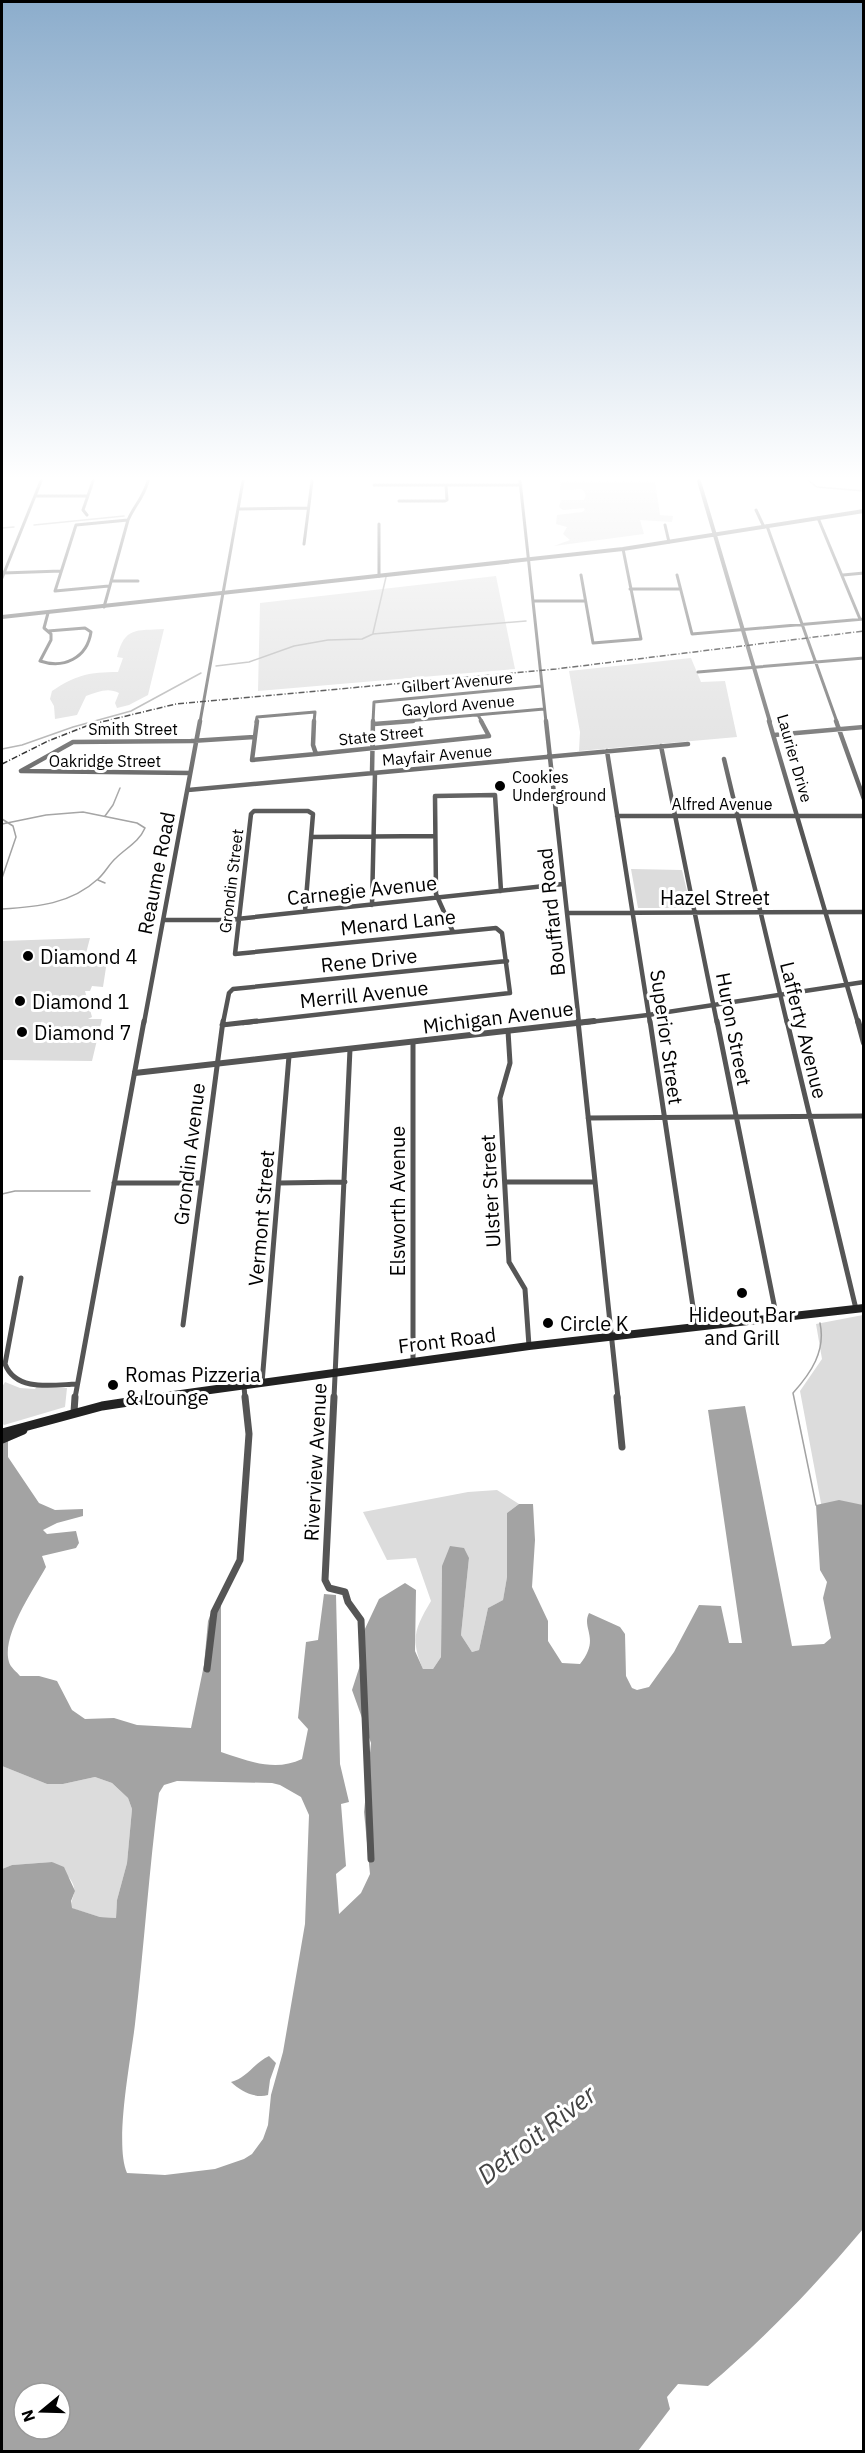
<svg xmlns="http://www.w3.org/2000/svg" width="865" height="2453" viewBox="0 0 865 2453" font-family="'IBM Plex Sans',sans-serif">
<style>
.green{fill:#dcdcdc}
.water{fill:#a3a3a3;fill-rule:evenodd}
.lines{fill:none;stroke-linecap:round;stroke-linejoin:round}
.stream{stroke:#a3a3a3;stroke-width:1.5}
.minor-far3{stroke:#555;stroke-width:3}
.minor-far2{stroke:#555;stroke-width:4.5}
.minor-far1{stroke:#555;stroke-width:5}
.minor{stroke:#555;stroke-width:7}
.tertiary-far2{stroke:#555;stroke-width:4}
.tertiary-far1{stroke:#555;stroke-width:4.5}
.tertiary{stroke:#555;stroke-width:6}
.secondary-far1{stroke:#222;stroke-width:8}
.secondary{stroke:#222;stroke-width:9}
.rail{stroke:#000;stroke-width:1.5;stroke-dasharray:6 2 1 2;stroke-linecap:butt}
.poi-dot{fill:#000;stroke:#fff;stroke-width:2}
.labels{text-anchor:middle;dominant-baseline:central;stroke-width:6;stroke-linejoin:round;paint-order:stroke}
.far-street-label{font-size:16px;fill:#000;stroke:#fff}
.far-poi-label{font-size:16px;fill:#000;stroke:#fff;text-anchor:start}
.street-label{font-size:20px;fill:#000;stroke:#fff}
.poi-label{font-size:20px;fill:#000;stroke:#fff;text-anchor:start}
.near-water-label{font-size:26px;font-style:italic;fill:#444;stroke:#fff}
</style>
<rect width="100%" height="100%" fill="#fff"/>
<path class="green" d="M561 481H655L660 515 673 516 672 522 640 520 644 534 554 546 570 540 563 534 567 527 556 524 557 515 582 512 585 510 584 508 563 510 559 507 561 500H584L586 495 582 489 560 490Z
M496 576 515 669 258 691 260 603Z
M164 629 148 695 129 705 117 708 115 703 119 693C108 687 97 692 86 696L77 715 55 719 54 706 50 699 52 691C76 675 89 672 118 672L123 658 117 657C125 626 136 631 164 629Z
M691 658 701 682 725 681 737 737 579 751 580 732 569 671Z
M631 869 682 870 691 908H638Z
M90 938 84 961H107L103 987 92 986 90 991H85L92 1017 88 1019H102L92 1061 2 1060V941Z
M863 1315V1577L835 1578 800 1391 822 1359 816 1324Z
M5 1382 20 1388 35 1389 37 1386 67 1388 65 1407 4 1425 2 1423V1387Z
M497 1490 519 1504 507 1513V1577L503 1600 488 1608 479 1650 472 1652 461 1635 469 1558 442 1566 441 1657 433 1669H423C410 1639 415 1628 431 1601L416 1558 387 1560 363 1512 468 1492Z
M2 1766 47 1784H63L95 1777 112 1783 128 1798 132 1809 127 1863 117 1900 116 1918 100 1917 71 1908C71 1902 72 1900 74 1894 77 1880 61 1870 52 1862L12 1865 2 1869Z"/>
<path class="water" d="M745 1406 792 1646 824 1644 831 1638 823 1598 827 1582 820 1570 816 1505 839 1500 863 1505V2229C815 2286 765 2338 708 2386L678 2384 667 2397 670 2409 638 2451H2V1869L12 1865 52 1862 64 1867 75 1891 71 1901 72 1908 100 1917 116 1918 117 1900 127 1863 132 1809 128 1798 112 1783 95 1777 63 1784H47L2 1766V1433L8 1438V1457L39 1503 55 1510 83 1509V1516L57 1523 43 1530 47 1534 76 1531 79 1543 76 1548 42 1556 46 1567C34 1589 1 1636 9 1662 10 1667 17 1672 20 1676H39L57 1681 72 1710 85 1719 114 1718 137 1725 191 1728 204 1665 208 1621 213 1608 221 1603V1752C248 1761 275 1772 302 1759L308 1729 298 1718 306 1642 318 1640 324 1594 336 1595 340 1764 349 1802 341 1804 346 1866 336 1874 339 1914 361 1893 370 1874 364 1812 371 1743 352 1690 361 1662 363 1633 379 1599 405 1583 416 1590 415 1651 423 1669H433L441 1657 442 1566 450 1546 464 1548 469 1558 461 1635 472 1652 479 1650 488 1608 503 1600 507 1577V1513L519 1504H533L535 1540 532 1587 548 1621V1641L562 1663 580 1664C601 1638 581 1629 589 1613L620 1627 625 1634 626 1676 632 1688 637 1690 649 1687 674 1652 699 1605 721 1606 729 1643H742L708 1410ZM177 1781 272 1783 280 1785 301 1797 309 1815 305 1924 283 2052 271 2095 268 2125 263 2139 252 2154 244 2159 215 2169 165 2175 127 2173C114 2143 131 2059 135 2024 144 1947 149 1870 159 1793L164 1785ZM24 2393H60V2429H24Z
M269 2056 276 2063 270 2080 268 2095C256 2099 240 2091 231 2082 247 2078 254 2063 269 2056Z"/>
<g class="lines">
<path class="stream" d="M809 481 817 487 864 491
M34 525 124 516
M2 528 14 527
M373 633 386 577
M216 666 249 662 294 646 328 640 362 639 373 634 526 621
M2 749 22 745 73 727 131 711 201 673
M105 816 113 805 120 788
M2 819 13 826 16 837 2 878
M2 824 46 815 83 812 137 823 145 828C139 842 126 848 116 858 109 864 105 873 98 879 71 904 37 907 2 909
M98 880 105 883
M2 1194 15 1191H90
M816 1505 793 1393C811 1373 826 1351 820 1323"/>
<path class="minor-far3" d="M520 481 546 722
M374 485H521
M35 496H87
M399 501H445L447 500 446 485
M238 509 308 508
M756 510 764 527
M87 515 83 510 93 481
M818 518 860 619
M379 524V576
M665 525 669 542
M767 526 837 722
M304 544 312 481
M3 573 61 571
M581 575 593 643 641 639 623 549
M677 575 692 634 864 619
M843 575 864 573
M2 578 41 481
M111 581H138
M109 586 55 591 76 525 128 520
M630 589H680
M533 601H584
M104 607 128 520C135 504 143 499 148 481
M48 613 44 628 51 634V640L40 661C64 669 87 658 91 632L85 628 48 631
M698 672 864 658
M478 715 482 722
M200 722 243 481
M256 722 257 717 315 712 314 722
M373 722 374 702 542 686
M396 722 544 709"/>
<path class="minor-far2" d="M257 721 252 760 316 754
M314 721 313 745 316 754
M546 721 579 1023
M836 721 864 799
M374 724 413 721
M774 735 864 727
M661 746 717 1023
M607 751 650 1023
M316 754 489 736 481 721
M724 759 787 1023
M21 771 73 742 191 741 254 737
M21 771 190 773
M372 773 373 721
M188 790 688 744
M617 816H864
M311 837 434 836
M372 905 375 773
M567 913 864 912
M163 920H227L563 884
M453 932 436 894 435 796 495 795 501 891
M144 1023 200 721
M223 1023 229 993 233 989 507 961
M243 1023 510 993 502 933 496 928 235 954 251 814 254 811H308L313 814 305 911"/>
<path class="minor-far1" d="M578 1021 618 1398
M650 1021 695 1320 698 1327
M717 1021 777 1319
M787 1021 856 1309
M222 1025 257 1021
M508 1031 510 1063 500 1098 509 1262 525 1289 529 1346
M413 1042V1361
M588 1118 864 1116
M505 1182H595
M114 1183H200
M279 1183 345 1182
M21 1278 5 1364C16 1392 52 1385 76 1384
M183 1325 223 1021
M262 1383 289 1056
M244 1386 245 1398
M75 1398 144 1021
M334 1398 350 1049"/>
<path class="minor" d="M334 1397 325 1580 329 1588 345 1592 348 1602 361 1620 371 1859
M617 1397 622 1447
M74 1412 75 1397
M207 1669 214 1612 240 1560 249 1434 245 1397"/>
<path class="tertiary-far2" d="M699 481 770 722
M2 617 623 549 864 511"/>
<path class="tertiary-far1" d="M769 721 858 1023
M581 1023 648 1015 864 982"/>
<path class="tertiary" d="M858 1021 864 1043
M135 1073 594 1021"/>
<path class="secondary-far1" d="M152 1398 529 1346 864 1308"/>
<path class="secondary" d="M2 1433 102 1406 161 1397
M2 1439 23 1430"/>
<path class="rail" d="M2 764 48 741 89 725 176 704 556 669 864 631"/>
</g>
<linearGradient id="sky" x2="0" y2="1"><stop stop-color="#8cadcc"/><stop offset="0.58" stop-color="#fff"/><stop offset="1" stop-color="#fff" stop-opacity="0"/></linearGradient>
<rect width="865" height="824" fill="url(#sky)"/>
<g class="poi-dot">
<circle cx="500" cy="786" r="6"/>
<circle cx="28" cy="956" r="6"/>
<circle cx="20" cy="1001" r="6"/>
<circle cx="22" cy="1032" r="6"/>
<circle cx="742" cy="1293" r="6"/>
<circle cx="548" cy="1323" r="6"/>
<circle cx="113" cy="1385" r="6"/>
</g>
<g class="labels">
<g class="far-street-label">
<text transform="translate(457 682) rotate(-5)">Gilbert Avenure</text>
<text transform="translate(458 705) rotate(-5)">Gaylord Avenue</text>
<text x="133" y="729">Smith Street</text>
<text transform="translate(381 735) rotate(-6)">State Street</text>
<text transform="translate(437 755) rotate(-5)">Mayfair Avenue</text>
<text transform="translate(795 758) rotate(74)">Laurier Drive</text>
<text x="105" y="761">Oakridge Street</text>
<text x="722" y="804">Alfred Avenue</text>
<text transform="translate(231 881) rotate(-83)">Grondin Street</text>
</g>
<g class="far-poi-label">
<text x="512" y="777">Cookies<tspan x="512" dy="18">Underground</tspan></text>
</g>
<g class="street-label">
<text transform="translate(156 873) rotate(-79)">Reaume Road</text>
<text transform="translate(362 890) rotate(-6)">Carnegie Avenue</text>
<text x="715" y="897">Hazel Street</text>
<text transform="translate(551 912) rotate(-96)">Bouffard Road</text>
<text transform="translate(398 922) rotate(-6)">Menard Lane</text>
<text transform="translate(369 960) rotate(-6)">Rene Drive</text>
<text transform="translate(364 994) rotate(-6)">Merrill Avenue</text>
<text transform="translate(498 1017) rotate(-7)">Michigan Avenue</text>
<text transform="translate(734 1029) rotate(79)">Huron Street</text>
<text transform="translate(804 1030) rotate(76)">Lafferty Avenue</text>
<text transform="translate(667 1037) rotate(82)">Superior Street</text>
<text transform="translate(189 1154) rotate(-83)">Grondin Avenue</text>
<text transform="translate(490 1191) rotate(-93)">Ulster Street</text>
<text transform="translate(397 1201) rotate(-90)">Elsworth Avenue</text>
<text transform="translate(261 1218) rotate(-85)">Vermont Street</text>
<text transform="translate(447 1340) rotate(-7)">Front Road</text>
<text transform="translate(315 1462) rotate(-87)">Riverview Avenue</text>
</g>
<g class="poi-label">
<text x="40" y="956">Diamond 4</text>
<text x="32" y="1001">Diamond 1</text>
<text x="34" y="1032">Diamond 7</text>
<text x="742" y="1314" text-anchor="middle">Hideout Bar<tspan x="742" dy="23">and Grill</tspan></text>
<text x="560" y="1323">Circle K</text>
<text x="125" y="1374">Romas Pizzeria<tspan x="125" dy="23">&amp; Lounge</tspan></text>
</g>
<g class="near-water-label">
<text transform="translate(536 2134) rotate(-38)">Detroit River</text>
</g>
</g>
<rect width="865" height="2453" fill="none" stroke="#000000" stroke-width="6"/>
<g transform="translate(42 2411) rotate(251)"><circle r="28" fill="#ffffff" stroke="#999999" stroke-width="1.5"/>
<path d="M0-4.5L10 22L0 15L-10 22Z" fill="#000000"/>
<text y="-9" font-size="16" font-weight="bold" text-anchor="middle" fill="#000000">N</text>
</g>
</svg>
